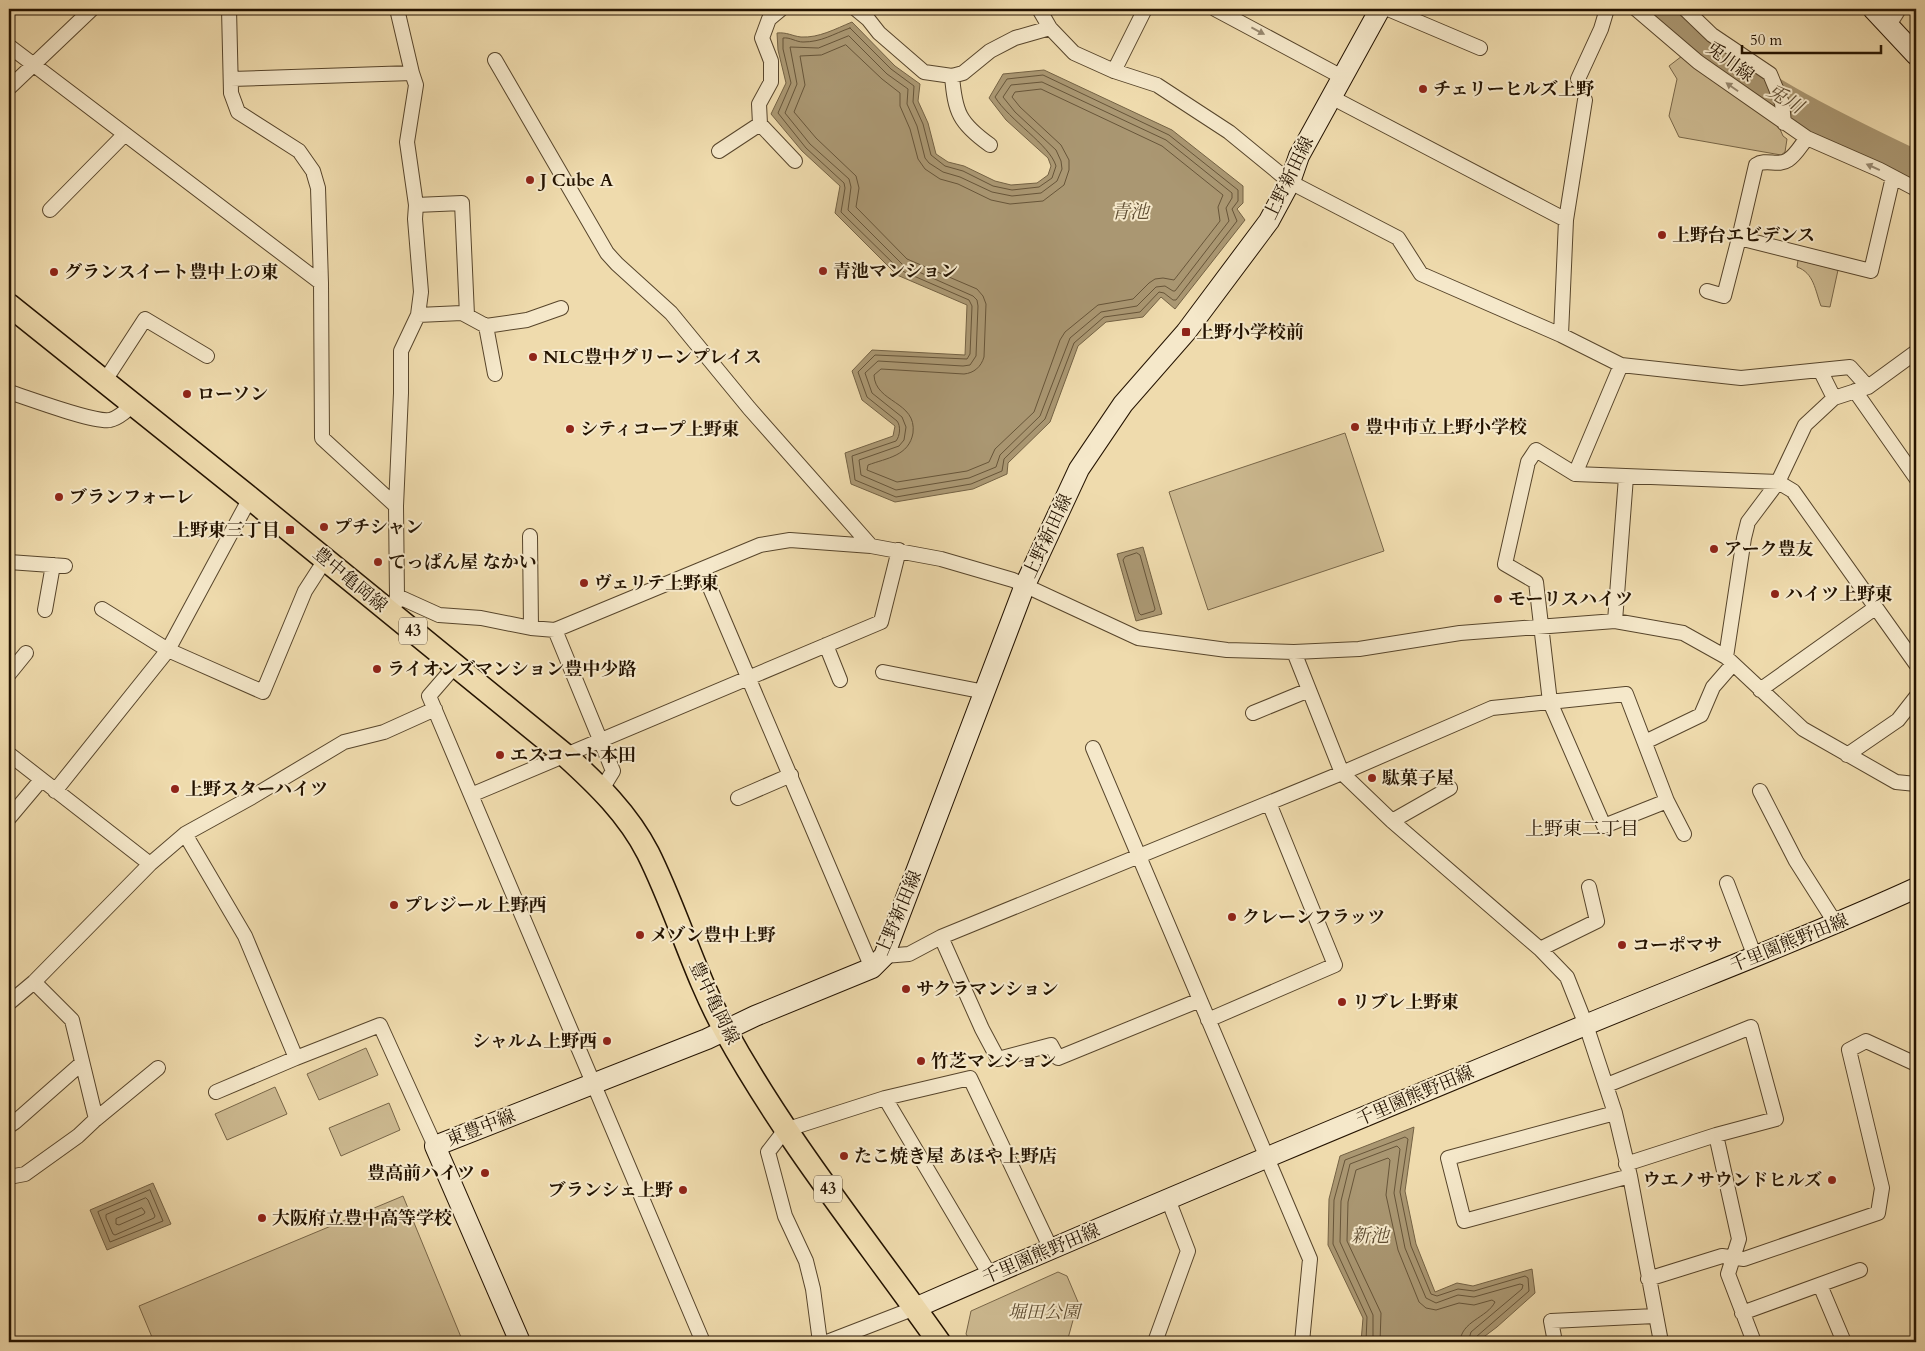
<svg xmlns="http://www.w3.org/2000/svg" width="1925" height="1351" viewBox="0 0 1925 1351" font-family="Cardo,'Noto Serif JP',serif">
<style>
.green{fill:#ccb990;stroke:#786648}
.water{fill:#aa9772;stroke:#746244}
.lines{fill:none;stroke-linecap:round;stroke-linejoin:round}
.shore{stroke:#675539;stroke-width:1}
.river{stroke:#aa9772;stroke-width:34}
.street-casing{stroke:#57452b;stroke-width:16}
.secondary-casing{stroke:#241300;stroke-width:22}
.primary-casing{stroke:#241300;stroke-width:25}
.street{stroke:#f5e8ca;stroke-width:14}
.secondary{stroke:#f5e8ca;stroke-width:20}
.primary{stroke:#efdbad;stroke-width:22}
.oneway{fill:#97886f}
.poi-dot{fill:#8f2418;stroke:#f5e8ca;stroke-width:2}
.labels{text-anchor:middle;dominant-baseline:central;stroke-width:4;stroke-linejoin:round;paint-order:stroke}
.shield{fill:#f5e8ca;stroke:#63533d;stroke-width:1}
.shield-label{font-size:16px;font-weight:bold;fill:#241300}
.street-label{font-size:18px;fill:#241300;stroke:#f5e8ca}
.poi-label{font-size:18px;font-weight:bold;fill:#241300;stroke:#f5e8ca;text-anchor:start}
.park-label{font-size:18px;font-style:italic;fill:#5f4d32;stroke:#f5e8ca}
.water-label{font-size:19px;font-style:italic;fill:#604e33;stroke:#f5e8ca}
.neighbourhood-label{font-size:19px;fill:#241300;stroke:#f5e8ca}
</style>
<rect width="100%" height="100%" fill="#efdbad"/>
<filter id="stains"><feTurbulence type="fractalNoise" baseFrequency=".004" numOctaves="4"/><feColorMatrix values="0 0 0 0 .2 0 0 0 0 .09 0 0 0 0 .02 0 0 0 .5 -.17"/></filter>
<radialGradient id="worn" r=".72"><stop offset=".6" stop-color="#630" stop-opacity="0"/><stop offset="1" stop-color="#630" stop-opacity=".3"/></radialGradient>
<path class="green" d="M1682 56 1779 127 1783 136 1787 139 1785 152 1781 155 1679 137 1669 116 1677 79 1669 66Z
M1798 260 1838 270 1830 307 1821 306C1815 290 1814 273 1797 267Z
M1345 433 1384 551 1208 610 1169 492Z
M366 1048 378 1075 319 1100 307 1074Z
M275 1087 287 1114 227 1140 215 1114Z
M389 1103 400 1130 341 1156 329 1128Z
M403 1196 463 1342H154L139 1306Z
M1058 1272 1067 1276 1078 1302 1067 1342H971L966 1334 971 1311Z"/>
<path class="water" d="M852 22 895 66 920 84 918 101 928 123 936 154 948 162 964 166 995 181 1011 185 1037 183 1048 175 1051 166 1048 158 1006 120 989 98 1003 74 1044 70 1172 130 1243 186V203L1237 209 1245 220 1175 309 1161 297 1143 317 1106 322 1078 346 1050 422 1008 463 1007 474 973 489 895 502 851 484 845 453 893 436 895 426 862 400 852 371 872 350 965 355 967 305 897 275 835 213 840 186 802 151 771 114 786 83 778 50 777 33C787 32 792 36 801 37 819 38 835 29 852 22Z
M1143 547 1162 614 1136 621 1117 554Z
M1414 1127 1405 1191 1416 1244 1435 1292 1457 1283 1473 1286 1532 1269 1535 1293 1497 1327 1477 1342H1361L1363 1318 1328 1245 1329 1199 1340 1156Z
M153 1183 171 1224 107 1250 90 1210Z"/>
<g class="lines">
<path class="shore" d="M850 28 891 69 914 86 913 102 923 124 931 155 945 166 963 171 993 186 1012 190 1039 187 1052 178 1056 166C1050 145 1009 120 995 97L1007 79 1043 75 1169 135 1238 190V201L1232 209 1237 221 1176 300H1173L1164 293 1159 292 1140 312 1104 317 1074 343 1045 419 1004 459 1002 471 971 484 896 497 855 480 852 456 896 441C900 436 901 426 897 421L867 397 858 372 875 355 967 359 970 354 972 306 969 300 900 270 841 212 845 188 844 183 806 148 778 113 791 83 783 49V38C790 37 796 42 803 42 822 42 833 34 850 28Z
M849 36 887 74 908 89 907 104 917 126 925 158 929 163 943 172 960 177 992 192 1012 196 1041 193 1057 181 1062 169 1061 161 1056 150 1015 112 1003 97 1011 85 1042 82 1166 140 1232 193V198L1226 208 1229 221 1175 291H1173L1165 286 1156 287 1137 306 1101 312 1070 338 1040 416 1000 455 996 467 969 478 896 490 861 475 859 460 899 446 904 440 906 427 902 417 872 393 865 373 878 361 963 366 970 365 976 356 978 306 977 300 973 296 903 265 848 210 851 187 849 179 810 144 785 113 797 84 790 47 818 48Z
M846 45 882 79 900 93V106L910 129 918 159 925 169 940 179 958 184 991 200 1010 204 1043 201 1064 185 1069 170V160L1061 145 1020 107 1012 97 1015 92 1041 89 1162 146 1223 195 1218 207 1220 221 1174 280 1163 278 1155 279 1149 283 1133 299 1098 305 1065 332 1060 340 1034 412 995 449 989 462 967 471 897 482 867 470 868 465C887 458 909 456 913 433 917 401 875 403 874 375L881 369 964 374C974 373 981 367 984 357L986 304 983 296 977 289 907 259 856 207 859 188 856 176 816 138 794 112 805 85 800 56 821 55Z
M1137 553 1140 555 1155 609 1154 611 1141 615 1139 613 1123 560 1125 557Z
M150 1190 163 1221 110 1242 98 1212Z
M146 1198 148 1200 155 1216 154 1218 115 1235 113 1234 106 1218V1215Z
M142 1208 145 1212 144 1214 119 1225 116 1224V1219Z
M1366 1342 1367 1317 1333 1244 1334 1200 1345 1160 1405 1137 1408 1139 1400 1192 1411 1246 1431 1294 1437 1296 1458 1289 1474 1291 1525 1276 1528 1278 1529 1291 1476 1337 1474 1342
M1373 1342V1315L1340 1242 1341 1201 1350 1164 1397 1146 1400 1149 1394 1193 1405 1248 1426 1298 1436 1303 1458 1295 1474 1297 1520 1284 1523 1285 1522 1289 1471 1332 1468 1342
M1380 1342 1381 1313 1347 1241 1348 1202 1356 1170 1388 1158 1390 1160 1386 1195 1398 1250 1419 1302 1426 1308 1436 1310 1459 1303 1474 1305 1492 1300 1495 1302C1487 1318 1461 1321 1460 1342"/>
<path class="river" d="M1668 9C1726 80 1835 129 1916 168"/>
<defs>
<path id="street" d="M229 9 231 93 238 112 299 151 313 171 318 188 321 283 322 438 396 506
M856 9 868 19 879 33 924 72 952 76 963 73 990 51 1015 38 1050 28
M1039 9 1050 28 1074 53 1114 71 1157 85 1229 132 1290 182 1398 238 1421 274 1561 335 1621 365 1741 378 1850 367 1868 387
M1215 9 1342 77
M1388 9 1480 48
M1636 9 1698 62 1807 138 1880 170 1916 189
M1685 9 1712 35 1770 74 1782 103 1784 123
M1889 25 1899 9
M9 46 321 283
M495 60 607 253 617 264 671 313 749 408 871 546
M1114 71 1145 9
M412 73 416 85 407 142 416 205 462 203 467 315
M952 76C955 112 959 123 990 145
M231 79 412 73 397 9
M1578 79 1601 29 1607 9
M9 88 92 9
M1331 97 1566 220 1561 335
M760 124 795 161
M1807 138C1801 145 1796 155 1788 160 1778 167 1766 158 1756 165L1739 238 1871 271 1893 177
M719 151 760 124 759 104 771 82V61L762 38 769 19 781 9
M416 205 415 219 421 292 418 315
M50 210 125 134
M1566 220 1585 100
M1707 291 1724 296 1739 238
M486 326 495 374
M1820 370 1834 398
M104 382 145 319 207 356
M1855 391 1916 478
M9 392C28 398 94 423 110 420 119 418 126 411 132 405
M1575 474 1621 365
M530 536 531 628
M9 562 65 566
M702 569 872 968
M397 596 439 615 481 618 531 628 555 630 760 545 790 540 871 546 941 559 1013 580 1138 638 1227 650 1294 652 1359 649 1460 633 1615 621 1683 633 1726 657 1803 729 1896 782 1916 784
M395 605 397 596 396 506 401 393V351L418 315 462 313 486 326 527 320 561 308
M102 609 168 650 263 692 305 591 325 560
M45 610 53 565
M1615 621 1626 477
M555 630 613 771 602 789
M826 645 840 680
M1294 652 1342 773 1392 821 1540 949 1567 977 1586 1025 1615 1113 1630 1176 1661 1342
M1726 657 1744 538 1748 522 1778 482 1805 425 1834 398 1868 387 1916 352
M455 666 429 696 703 1342
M883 672 985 692
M9 674 26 653
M1760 690 1875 608
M1253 713 1309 690
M1645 742 1701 715 1713 687 1733 664
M1093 748 1310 1259 1302 1342
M9 754 150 864
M1847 755 1898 720 1916 697
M55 791 168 650 250 498
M1760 791 1796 861 1836 924
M471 795 881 622 899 550
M738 798 791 775
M1667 801 1604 826 1550 702 1536 582 1505 564 1528 462 1536 450 1575 474 1778 482 1793 491 1916 664
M9 818 41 780
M1392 821 1450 788
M185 834 245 936 296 1058 380 1025 435 1146
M1727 883 1755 957
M941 937 982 1029 998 1059 1051 1045 1058 1058 1200 1000
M1540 949 1597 921 1589 887
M884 956 909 954 941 937 1342 773 1492 708 1626 694 1667 801 1684 834
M34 982 72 1020 96 1119
M9 1003 34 982 150 864 185 834 252 797 344 742 384 732 435 709
M1208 1020 1335 965 1269 803
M1607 1085 1751 1027 1776 1119 1716 1135 1626 1164
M216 1092 296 1058
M885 1098 990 1275
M1615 1113 1448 1158 1464 1221 1630 1176
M9 1126 15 1122 82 1063
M1716 1135 1739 1239 1728 1274 1754 1342
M9 1177 25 1174 78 1136 96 1119 158 1068
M1648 1279 1722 1256 1744 1259 1878 1213 1882 1188 1849 1050 1866 1041 1916 1064
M1820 1285 1844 1342
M1742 1313 1860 1270
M820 1342 813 1289 806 1261 785 1216 768 1152 785 1130 885 1098 970 1078 1051 1249
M827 1342 915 1308
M1155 1342 1188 1251 1168 1199
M1555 1342 1551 1321 1655 1316"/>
<path id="secondary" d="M1873 9 1916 55
M915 1308C1136 1211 1360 1118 1583 1026 1694 980 1807 938 1916 888
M520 1342 435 1146 707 1039 755 1016 872 968 884 956 1025 585 1079 469 1123 404 1186 332 1269 221 1290 182 1299 156 1380 9"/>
<path id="primary" d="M9 305 250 498 565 755C597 784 628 814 648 853 677 911 694 974 725 1030 786 1141 866 1239 939 1342"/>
</defs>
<use href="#street" class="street-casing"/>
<use href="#secondary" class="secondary-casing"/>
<use href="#primary" class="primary-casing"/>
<use href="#street" class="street"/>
<use href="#secondary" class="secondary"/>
<use href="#primary" class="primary"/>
</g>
<defs><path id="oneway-solid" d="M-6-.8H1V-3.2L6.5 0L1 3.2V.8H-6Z" transform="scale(1.25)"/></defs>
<g class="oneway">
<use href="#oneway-solid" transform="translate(1258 31) rotate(28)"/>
<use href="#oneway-solid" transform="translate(1732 87) rotate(-145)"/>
<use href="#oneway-solid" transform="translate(1873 167) rotate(-156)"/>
</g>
<g class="poi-dot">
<circle cx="1423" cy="89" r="5"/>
<circle cx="530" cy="180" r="5"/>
<circle cx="1662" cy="235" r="5"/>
<circle cx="823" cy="271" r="5"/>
<circle cx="54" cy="272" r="5"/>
<rect x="1181" y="327" width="10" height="10" rx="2.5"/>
<circle cx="533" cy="357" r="5"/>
<circle cx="187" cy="394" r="5"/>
<circle cx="1355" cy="427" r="5"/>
<circle cx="570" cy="429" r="5"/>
<circle cx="59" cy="497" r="5"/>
<circle cx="324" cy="527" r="5"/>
<rect x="285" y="525" width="10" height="10" rx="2.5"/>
<circle cx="1714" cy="549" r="5"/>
<circle cx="378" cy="562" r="5"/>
<circle cx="584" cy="583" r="5"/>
<circle cx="1775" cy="594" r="5"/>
<circle cx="1498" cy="599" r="5"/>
<circle cx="377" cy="669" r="5"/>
<circle cx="500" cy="755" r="5"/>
<circle cx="1372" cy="778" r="5"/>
<circle cx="175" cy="789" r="5"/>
<circle cx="394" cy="905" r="5"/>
<circle cx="1232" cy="917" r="5"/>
<circle cx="640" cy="935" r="5"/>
<circle cx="1622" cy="945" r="5"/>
<circle cx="906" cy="989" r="5"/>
<circle cx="1342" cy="1002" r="5"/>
<circle cx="607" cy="1041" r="5"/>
<circle cx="921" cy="1061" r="5"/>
<circle cx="844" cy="1156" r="5"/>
<circle cx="485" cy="1173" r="5"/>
<circle cx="1832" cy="1180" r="5"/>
<circle cx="683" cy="1190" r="5"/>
<circle cx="262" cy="1218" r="5"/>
</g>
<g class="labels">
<g class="shield">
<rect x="399" y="617.5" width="28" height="27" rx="4"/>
<rect x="814" y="1175.5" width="28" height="27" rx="4"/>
</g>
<g class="shield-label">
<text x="413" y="631">43</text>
<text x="828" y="1189">43</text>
</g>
<g class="street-label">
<text transform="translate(1730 62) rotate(36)">兎川線</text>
<text transform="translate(1289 178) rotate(-64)">上野新田線</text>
<text transform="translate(1048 536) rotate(-65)">上野新田線</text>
<text transform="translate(350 580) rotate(40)">豊中亀岡線</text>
<text transform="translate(899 913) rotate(-67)">上野新田線</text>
<text transform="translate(1789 943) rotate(-22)">千里園熊野田線</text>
<text transform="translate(714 1003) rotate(64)">豊中亀岡線</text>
<text transform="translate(1415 1096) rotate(-23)">千里園熊野田線</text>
<text transform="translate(481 1128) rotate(-21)">東豊中線</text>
<text transform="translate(1041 1254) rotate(-23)">千里園熊野田線</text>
</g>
<g class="poi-label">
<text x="1433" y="89">チェリーヒルズ上野</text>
<text x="540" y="180">J Cube A</text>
<text x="1672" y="235">上野台エビデンス</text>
<text x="833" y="271">青池マンション</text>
<text x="64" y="272">グランスイート豊中上の東</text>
<text x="1196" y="332">上野小学校前</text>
<text x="543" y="357">NLC豊中グリーンプレイス</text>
<text x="197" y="394">ローソン</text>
<text x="1365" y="427">豊中市立上野小学校</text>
<text x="580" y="429">シティコープ上野東</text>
<text x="69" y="497">ブランフォーレ</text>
<text x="334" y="527">プチシャン</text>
<text x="280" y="530" text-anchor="end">上野東三丁目</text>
<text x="1724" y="549">アーク豊友</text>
<text x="388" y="562">てっぱん屋 なかい</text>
<text x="594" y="583">ヴェリテ上野東</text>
<text x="1785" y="594">ハイツ上野東</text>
<text x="1508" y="599">モーリスハイツ</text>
<text x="387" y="669">ライオンズマンション豊中少路</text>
<text x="510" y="755">エスコート本田</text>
<text x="1382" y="778">駄菓子屋</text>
<text x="185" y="789">上野スターハイツ</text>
<text x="404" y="905">プレジール上野西</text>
<text x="1242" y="917">クレーンフラッツ</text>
<text x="650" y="935">メゾン豊中上野</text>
<text x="1632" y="945">コーポマサ</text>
<text x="916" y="989">サクラマンション</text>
<text x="1352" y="1002">リブレ上野東</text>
<text x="597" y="1041" text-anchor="end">シャルム上野西</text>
<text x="931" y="1061">竹芝マンション</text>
<text x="854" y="1156">たこ焼き屋 あほや上野店</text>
<text x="475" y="1173" text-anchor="end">豊高前ハイツ</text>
<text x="1822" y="1180" text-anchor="end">ウエノサウンドヒルズ</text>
<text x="673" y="1190" text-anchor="end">ブランシェ上野</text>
<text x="272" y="1218">大阪府立豊中高等学校</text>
</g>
<g class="park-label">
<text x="1044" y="1312">堀田公園</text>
</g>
<g class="water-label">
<text transform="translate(1785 99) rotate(31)">兎川</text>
<text x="1130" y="212">青池</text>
<text x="1370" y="1236">新池</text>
</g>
<g class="neighbourhood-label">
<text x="1582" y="829">上野東二丁目</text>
</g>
</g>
<rect width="1925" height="1351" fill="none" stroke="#efdbad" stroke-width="30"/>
<rect x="10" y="10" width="1905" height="1331" fill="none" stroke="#241300" stroke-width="2.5"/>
<rect x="15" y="15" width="1895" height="1321" fill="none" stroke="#241300"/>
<path d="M1742 45v8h139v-8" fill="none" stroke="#241300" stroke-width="2.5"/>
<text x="1750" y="45" font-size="15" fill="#241300" stroke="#f5e8ca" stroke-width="4" paint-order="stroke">50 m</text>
<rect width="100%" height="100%" filter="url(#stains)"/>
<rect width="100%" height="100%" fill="url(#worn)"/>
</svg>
